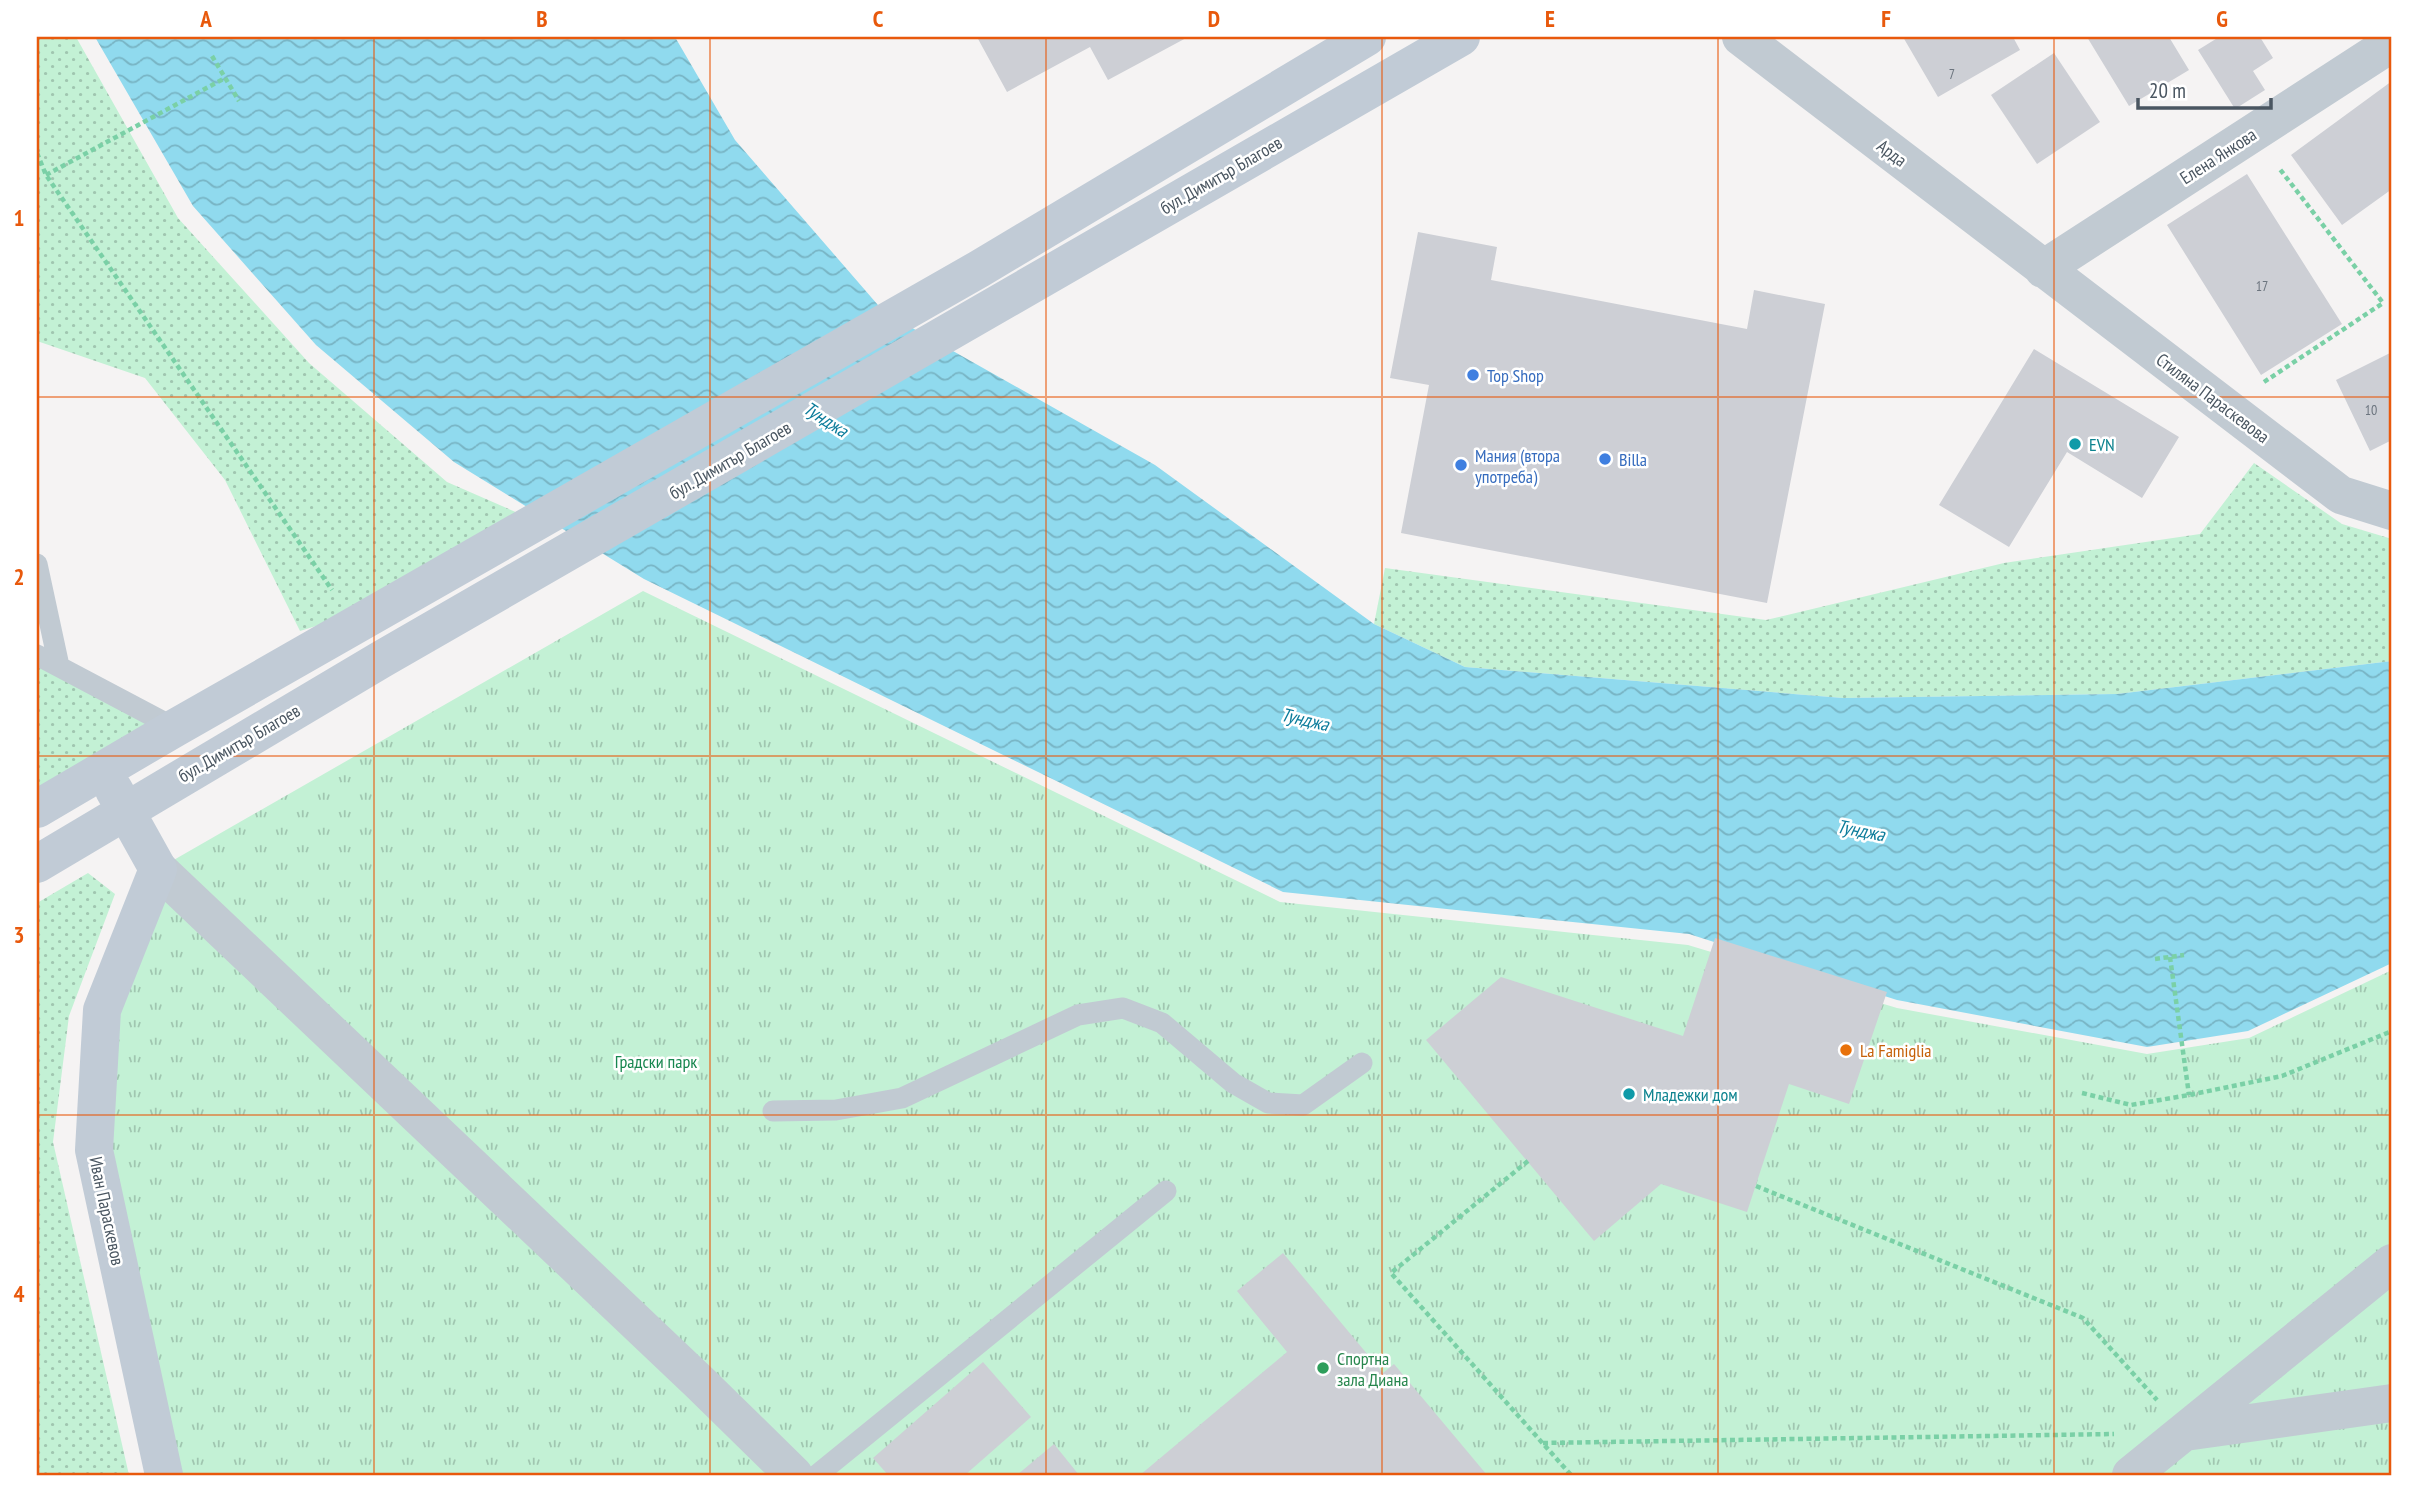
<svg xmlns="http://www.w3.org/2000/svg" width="2429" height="1512" viewBox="0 0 2429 1512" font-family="'PT Sans Narrow',sans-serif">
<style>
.grass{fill:url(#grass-dots)}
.park{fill:url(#park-tufts)}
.water{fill:url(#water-waves)}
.building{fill:#cdcfd5}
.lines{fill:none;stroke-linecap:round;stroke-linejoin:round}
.path{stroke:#7ad0a6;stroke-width:4.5;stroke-dasharray:5 3.5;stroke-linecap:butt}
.lane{stroke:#c1cad2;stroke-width:21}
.street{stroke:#c1cad2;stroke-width:38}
.secondary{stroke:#c1cbd6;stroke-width:38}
.grid{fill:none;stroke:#e8590c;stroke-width:2;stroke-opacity:0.55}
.shop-dot{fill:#3f7fe0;stroke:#fff;stroke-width:2.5}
.culture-dot{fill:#0f9aa8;stroke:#fff;stroke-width:2.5}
.food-dot{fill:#e8710a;stroke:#fff;stroke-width:2.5}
.leisure-dot{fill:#2e9e5b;stroke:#fff;stroke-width:2.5}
.labels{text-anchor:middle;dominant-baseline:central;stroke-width:5;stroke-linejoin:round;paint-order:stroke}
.number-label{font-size:14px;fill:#6b747e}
.street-label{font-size:18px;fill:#4a5661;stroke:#fff}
.shop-label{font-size:18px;fill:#366cbe;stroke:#fff;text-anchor:start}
.culture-label{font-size:18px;fill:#0d838f;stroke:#fff;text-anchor:start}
.food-label{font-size:18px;fill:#c56008;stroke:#fff;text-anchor:start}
.park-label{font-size:18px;fill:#17864f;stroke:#fff}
.leisure-label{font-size:18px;fill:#27864d;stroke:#fff;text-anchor:start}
.water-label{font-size:19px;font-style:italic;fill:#0c7c9b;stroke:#fff}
.neatline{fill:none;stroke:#e8590c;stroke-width:2.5}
.grid-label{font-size:23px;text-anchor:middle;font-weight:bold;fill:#e8590c}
</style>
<defs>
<pattern id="grass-dots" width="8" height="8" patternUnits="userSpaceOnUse" patternTransform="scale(1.75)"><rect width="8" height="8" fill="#c3f1d5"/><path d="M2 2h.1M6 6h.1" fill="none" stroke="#a0c6b0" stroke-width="1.8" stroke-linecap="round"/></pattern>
<pattern id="park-tufts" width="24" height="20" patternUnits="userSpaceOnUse" patternTransform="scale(1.75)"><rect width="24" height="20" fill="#c3f1d5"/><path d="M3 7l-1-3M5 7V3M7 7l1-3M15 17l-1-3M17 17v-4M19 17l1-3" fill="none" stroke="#a0c6b0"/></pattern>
<pattern id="water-waves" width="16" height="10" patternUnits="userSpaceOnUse" patternTransform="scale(1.75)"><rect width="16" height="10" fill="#90daee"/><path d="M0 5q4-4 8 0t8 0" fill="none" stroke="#78b4c4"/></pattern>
</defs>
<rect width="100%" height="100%" fill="#f5f3f3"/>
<path class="grass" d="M37 37H76L178 218 309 363 447 482 527 517 332 621 300 631 225 480 145 378 37 341Z
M2254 463 2342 524 2392 539V661L2117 694 1843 698 1465 667 1374 624 1385 568 1766 620 2004 563 2200 534Z
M37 655 175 728 37 808Z
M88 873 115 894 69 1016 53 1142 129 1475H37V903Z"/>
<path class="park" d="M643 591 1280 902 1688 945 1897 1008 2147 1054 2249 1038 2392 970V1475H164L94 1150 102 1010 158 869Z"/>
<path class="water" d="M95 37H675L735 140 884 312 1155 465 1374 624 1465 667 1843 698 2117 694 2392 661V963L2248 1031 2147 1047 1897 1000 1689 934 1283 892 644 579 454 462 316 345 193 206Z"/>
<path class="building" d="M977 37H1188L1108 80 1090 47 1007 92Z
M1903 37H2013L2020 50 1938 97Z
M2087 37H2169L2189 70 2129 106Z
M2219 37H2260L2273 58 2253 71 2265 90 2235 109 2198 50Z
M2054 53 2100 122 2037 164 1991 95Z
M2392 81V189L2342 225 2291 155Z
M2247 174 2342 324 2261 375 2167 225Z
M1418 232 1497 247 1491 280 1747 329 1754 290 1825 304 1767 603 1401 533 1429 385 1390 378Z
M2034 349 2179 437 2142 498 2067 452 2009 547 1939 505Z
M2392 352V440L2370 451 2336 380Z
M1715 938 1887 992 1849 1104 1789 1084 1747 1212 1661 1184 1594 1241 1426 1040 1501 977 1683 1036Z
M1283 1253 1383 1373 1394 1364 1487 1475H1140L1287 1352 1237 1291Z
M983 1362 1031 1417 965 1475H888L873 1458Z
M1054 1444 1079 1475H1017Z"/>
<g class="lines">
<path class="path" d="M212 56 239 101
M37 153 46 175 332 590
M46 175 225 78
M2264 382 2383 303 2279 168
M2170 957 2189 1095
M2155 959 2184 955
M2082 1093 2131 1105 2189 1095 2282 1076 2392 1031
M1528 1161 1391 1273 1571 1475
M1756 1186 2083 1318 2157 1400
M1543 1443 2114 1434"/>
<path class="lane" d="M37 564 59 666
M37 655 175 728
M773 1111 836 1110 902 1098 1078 1015 1123 1008 1162 1023 1233 1083 1268 1103 1303 1105 1362 1063
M817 1475 1166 1191"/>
<path class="street" d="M1741 37 2341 495 2392 511
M2043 269 2392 43
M158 869 699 1382 794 1475
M2185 1432 2392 1403
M2131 1475 2392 1263"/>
<path class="secondary" d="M114 790 158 869 102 1010 94 1150 164 1475
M37 809 175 728 979 269 1367 37
M37 864 382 659 1461 37"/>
</g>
<path class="grid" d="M374 37V1475M710 37V1475M1046 37V1475M1382 37V1475M1718 37V1475M2054 37V1475M37 397H2392M37 756H2392M37 1115H2392"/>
<g class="shop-dot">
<circle cx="1473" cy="375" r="7"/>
<circle cx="1605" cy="459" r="7"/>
<circle cx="1461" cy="465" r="7"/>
</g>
<g class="culture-dot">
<circle cx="2075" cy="444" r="7"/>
<circle cx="1629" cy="1094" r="7"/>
</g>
<circle class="food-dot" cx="1846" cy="1050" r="7"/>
<circle class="leisure-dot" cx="1323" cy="1368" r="7"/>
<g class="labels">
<g class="number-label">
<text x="1952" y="74">7</text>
<text x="2262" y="286">17</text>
<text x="2371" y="410">10</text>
</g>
<g class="street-label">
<text transform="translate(1892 153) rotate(37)">Арда</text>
<text transform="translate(2218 156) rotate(-33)">Елена Янкова</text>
<text transform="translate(1221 175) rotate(-30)">бул. Димитър Благоев</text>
<text transform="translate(2213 398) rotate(37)">Стиляна Параскевова</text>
<text transform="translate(730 460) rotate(-30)">бул. Димитър Благоев</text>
<text transform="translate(239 743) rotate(-30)">бул. Димитър Благоев</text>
<text transform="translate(107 1211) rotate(78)">Иван Параскевов</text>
</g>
<g class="shop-label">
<text x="1487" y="375">Top Shop</text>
<text x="1475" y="455">Мания (втора<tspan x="1475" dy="21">употреба)</tspan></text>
<text x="1619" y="459">Billa</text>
</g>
<g class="culture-label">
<text x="2089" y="444">EVN</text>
<text x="1643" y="1094">Младежки дом</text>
</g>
<g class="food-label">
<text x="1860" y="1050">La Famiglia</text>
</g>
<g class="park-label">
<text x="656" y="1061">Градски парк</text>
</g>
<g class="leisure-label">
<text x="1337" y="1358">Спортна<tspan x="1337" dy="21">зала Диана</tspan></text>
</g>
<g class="water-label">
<text transform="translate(826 419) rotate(33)">Тунджа</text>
<text transform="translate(1305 719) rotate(13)">Тунджа</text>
<text transform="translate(1861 830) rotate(11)">Тунджа</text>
</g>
</g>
<rect width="2429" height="1512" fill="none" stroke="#ffffff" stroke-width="77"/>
<path d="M2138 98v10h133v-10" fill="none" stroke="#4a5661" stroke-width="3.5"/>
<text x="2149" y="98" font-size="21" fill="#4a5661" stroke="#ffffff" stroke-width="5" paint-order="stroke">20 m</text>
<rect x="38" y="38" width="2352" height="1436" class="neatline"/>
<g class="grid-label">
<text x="206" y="27">A</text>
<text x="542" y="27">B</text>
<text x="878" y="27">C</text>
<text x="1214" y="27">D</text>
<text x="1550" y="27">E</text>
<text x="1886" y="27">F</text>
<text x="2222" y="27">G</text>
<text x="19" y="226">1</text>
<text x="19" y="585">2</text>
<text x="19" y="943">3</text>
<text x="19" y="1302">4</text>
</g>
</svg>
